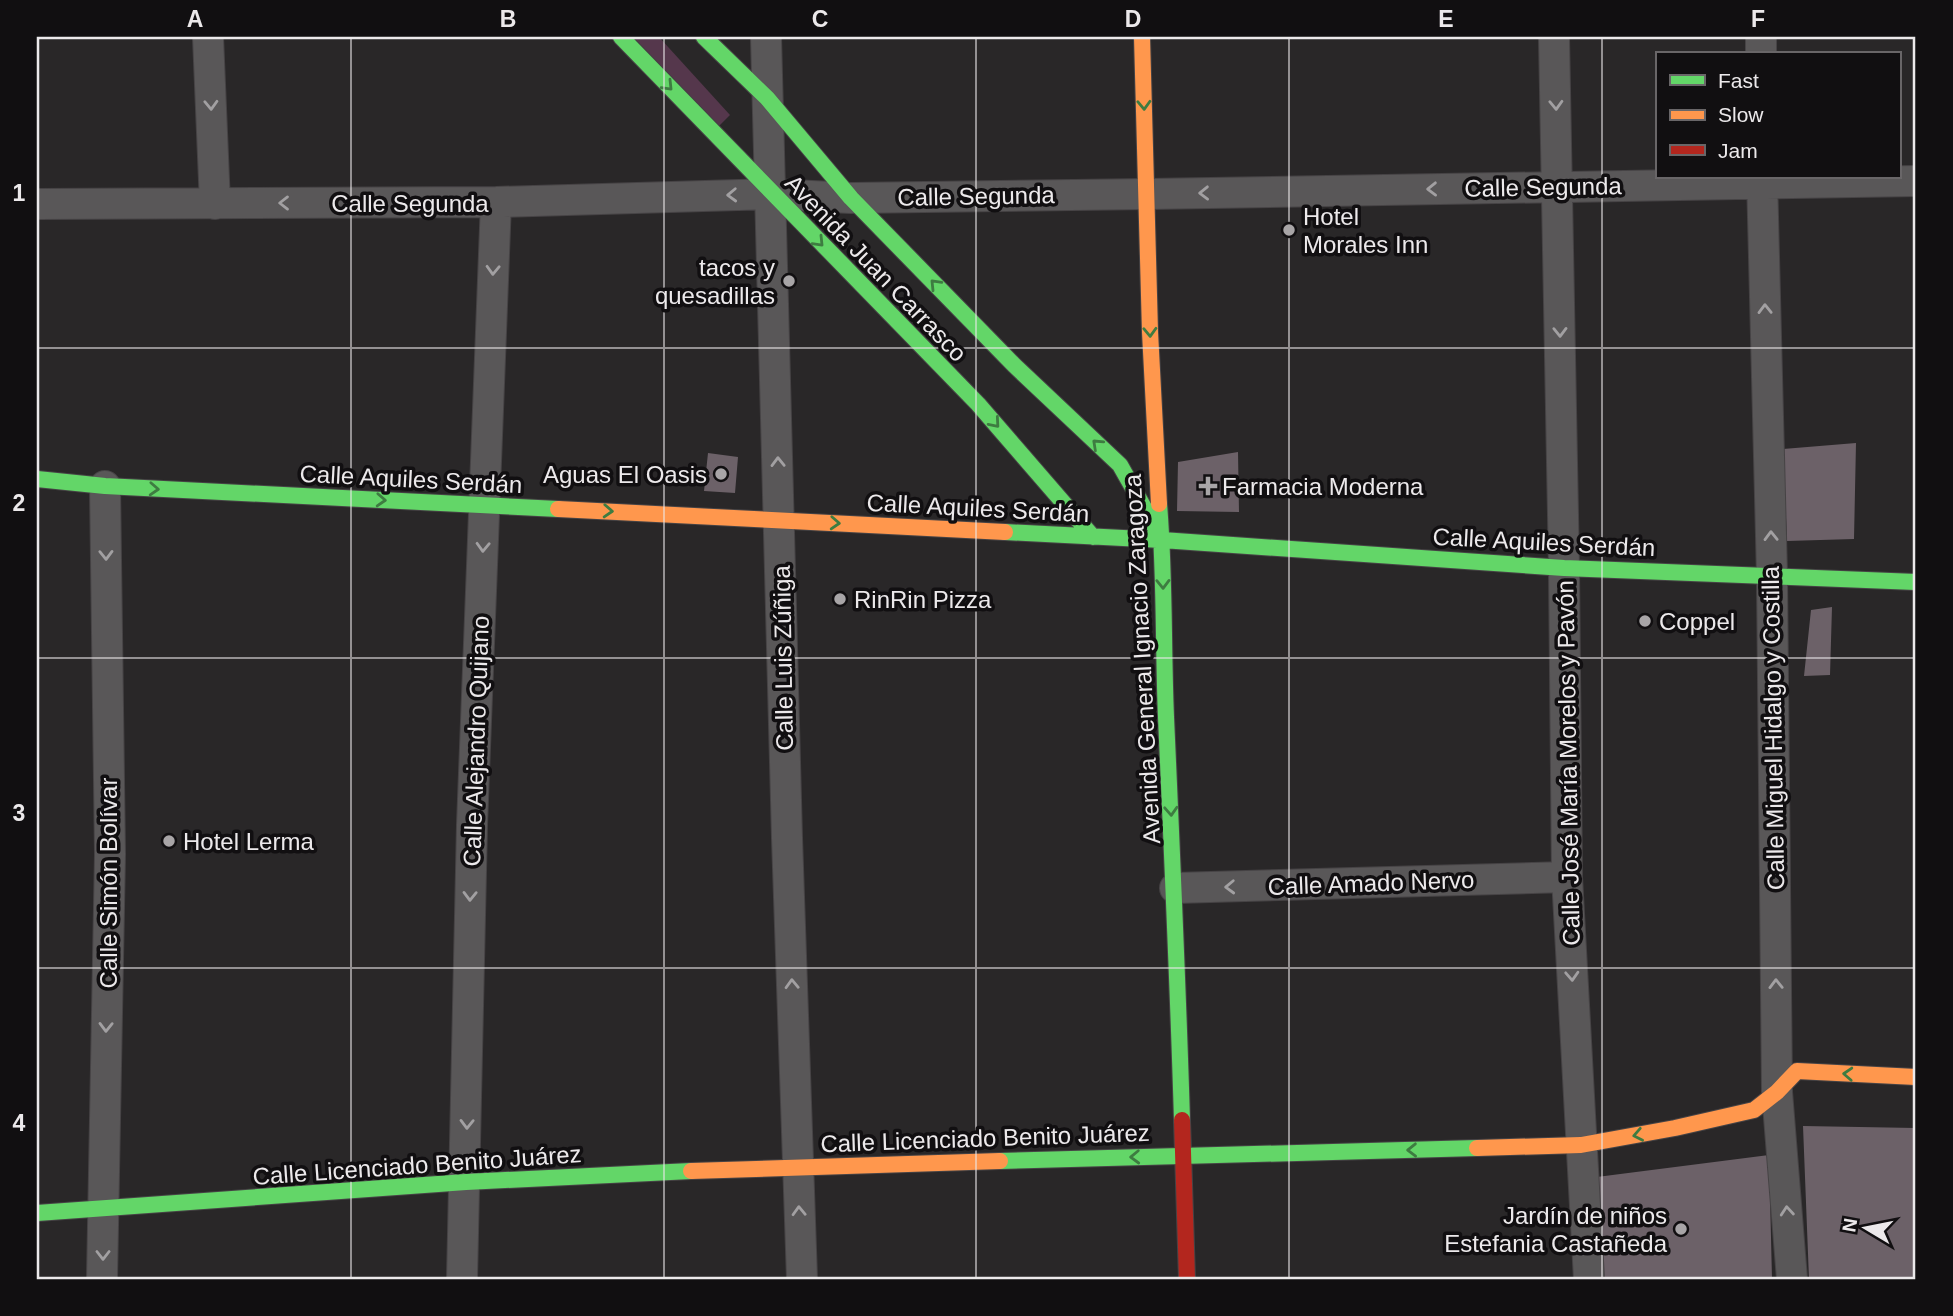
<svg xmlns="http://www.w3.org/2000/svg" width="1953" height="1316" viewBox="0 0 1953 1316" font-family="Arial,sans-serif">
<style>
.green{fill:#55374c}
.building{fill:#6c6168}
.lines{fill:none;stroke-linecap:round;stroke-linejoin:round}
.street-casing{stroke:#464345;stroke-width:32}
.fast-casing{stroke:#464345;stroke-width:18}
.slow-casing{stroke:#464345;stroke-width:18}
.jam-casing{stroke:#464345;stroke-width:18}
.street{stroke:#595758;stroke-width:30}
.fast{stroke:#63d668;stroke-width:16}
.slow{stroke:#ff974d;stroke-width:16}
.jam{stroke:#b3261e;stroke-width:16}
.oneway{stroke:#3e7c41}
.oneway2{stroke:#a2a0a2}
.grid{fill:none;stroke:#ece9eb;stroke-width:2;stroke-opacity:0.55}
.poi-dot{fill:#a8a5a7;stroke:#110f11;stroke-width:2.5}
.labels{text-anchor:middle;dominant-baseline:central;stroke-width:7;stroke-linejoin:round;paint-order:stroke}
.street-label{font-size:24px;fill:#ece9eb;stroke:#110f11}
.poi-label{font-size:24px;fill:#ece9eb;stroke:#110f11;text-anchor:start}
.neatline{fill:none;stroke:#ece9eb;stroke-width:2.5}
.grid-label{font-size:23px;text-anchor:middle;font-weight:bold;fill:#ece9eb}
</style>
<rect width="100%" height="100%" fill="#292728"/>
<path class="green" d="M633 37H659L730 115 719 126Z"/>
<path class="building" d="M1856 443 1854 539 1787 541 1783 449Z
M1238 452 1239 512 1177 511 1178 462Z
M708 453 738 457 735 493 704 491Z
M1832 607 1830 675 1804 676 1811 610Z
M1803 1126 1916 1128V1279H1809Z
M1769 1155 1772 1279H1593L1589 1178Z"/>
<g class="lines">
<defs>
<path id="street" d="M208 37 215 204
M766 37 787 838 802 1279
M1554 37 1564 568 1567 877 1589 1279
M1761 37V54
M1762 177 1772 576 1777 1092 1792 1279
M37 204 496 202 772 194 851 198 1148 194 1916 181
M1175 888 1567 877
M102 1279 110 854 105 486
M462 1279 472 825 496 202"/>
<path id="fast" d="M621 37 978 404 1093 537
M704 37 767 98 851 198 1014 365 1120 465 1156 529
M37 479 105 486 558 509
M1159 504C1165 575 1163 646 1166 717 1172 851 1178 985 1182 1120
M1005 532 1162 540 1564 568 1916 582
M1000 1161 1477 1148
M37 1213 466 1182 691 1171"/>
<path id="slow" d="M1142 37 1150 332 1159 504
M558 509 1005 532
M1477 1148 1581 1145 1675 1128 1754 1110 1777 1092 1797 1071 1916 1077
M691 1171 1000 1161"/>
<path id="jam" d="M1182 1120 1187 1279"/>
</defs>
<use href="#street" class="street-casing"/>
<use href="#fast" class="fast-casing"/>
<use href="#slow" class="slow-casing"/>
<use href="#jam" class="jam-casing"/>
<use href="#street" class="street"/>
<use href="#fast" class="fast"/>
<use href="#slow" class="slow"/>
<use href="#jam" class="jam"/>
</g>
<defs><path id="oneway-chevron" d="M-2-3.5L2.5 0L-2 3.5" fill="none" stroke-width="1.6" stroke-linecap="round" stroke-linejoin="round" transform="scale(1.75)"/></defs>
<g class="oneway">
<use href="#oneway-chevron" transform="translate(668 86) rotate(46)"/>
<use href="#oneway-chevron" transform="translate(1144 105) rotate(88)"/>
<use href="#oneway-chevron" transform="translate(819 242) rotate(46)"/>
<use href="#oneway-chevron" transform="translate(935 284) rotate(-134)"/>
<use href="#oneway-chevron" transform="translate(1150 332) rotate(88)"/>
<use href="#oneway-chevron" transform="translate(995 423) rotate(49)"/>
<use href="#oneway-chevron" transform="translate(1097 444) rotate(-137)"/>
<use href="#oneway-chevron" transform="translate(154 489) rotate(3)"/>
<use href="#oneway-chevron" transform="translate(381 500) rotate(3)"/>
<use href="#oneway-chevron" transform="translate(608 511) rotate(3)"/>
<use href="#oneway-chevron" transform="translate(835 523) rotate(3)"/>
<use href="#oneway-chevron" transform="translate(1163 584) rotate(89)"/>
<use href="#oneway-chevron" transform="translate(1171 811) rotate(87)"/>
<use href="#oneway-chevron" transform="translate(1848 1074) rotate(-177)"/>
<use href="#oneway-chevron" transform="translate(1638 1135) rotate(169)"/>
<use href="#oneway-chevron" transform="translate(1412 1150) rotate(179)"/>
<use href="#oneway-chevron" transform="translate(1135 1157) rotate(178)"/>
</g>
<g class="oneway2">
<use href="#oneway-chevron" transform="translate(211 105) rotate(88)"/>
<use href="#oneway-chevron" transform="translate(1556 105) rotate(88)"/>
<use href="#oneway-chevron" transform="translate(1432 189) rotate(179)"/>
<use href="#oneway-chevron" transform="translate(1204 193) rotate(179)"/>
<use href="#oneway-chevron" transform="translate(732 195) rotate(178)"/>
<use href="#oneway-chevron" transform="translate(284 203) rotate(180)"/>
<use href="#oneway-chevron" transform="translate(493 270) rotate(92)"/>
<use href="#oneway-chevron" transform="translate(1765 309) rotate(-91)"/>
<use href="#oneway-chevron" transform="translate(1560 332) rotate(89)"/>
<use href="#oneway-chevron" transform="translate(778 462) rotate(-91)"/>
<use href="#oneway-chevron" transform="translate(1771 536) rotate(-91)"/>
<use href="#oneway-chevron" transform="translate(483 547) rotate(92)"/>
<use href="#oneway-chevron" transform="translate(106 555) rotate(89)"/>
<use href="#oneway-chevron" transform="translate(1230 887) rotate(178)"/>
<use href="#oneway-chevron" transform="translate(470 896) rotate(91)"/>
<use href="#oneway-chevron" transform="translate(1572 976) rotate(87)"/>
<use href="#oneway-chevron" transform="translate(792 984) rotate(-92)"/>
<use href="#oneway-chevron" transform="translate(1776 984) rotate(-91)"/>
<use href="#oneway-chevron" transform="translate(106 1027) rotate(91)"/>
<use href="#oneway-chevron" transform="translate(467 1124) rotate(91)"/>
<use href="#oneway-chevron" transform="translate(799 1211) rotate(-92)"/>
<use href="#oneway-chevron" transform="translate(1787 1211) rotate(-95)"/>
<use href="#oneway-chevron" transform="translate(103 1255) rotate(90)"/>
</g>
<path class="grid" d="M351 37V1279M664 37V1279M976 37V1279M1289 37V1279M1602 37V1279M37 348H1916M37 658H1916M37 968H1916"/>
<g class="poi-dot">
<circle cx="1289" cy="230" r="7"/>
<circle cx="789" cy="281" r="7"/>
<circle cx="721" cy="474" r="7"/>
<path d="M1204.5 475.5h7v7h7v7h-7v7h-7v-7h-7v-7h7z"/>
<circle cx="840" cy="599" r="7"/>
<circle cx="1645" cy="621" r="7"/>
<circle cx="169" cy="841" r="7"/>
<circle cx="1681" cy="1229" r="7"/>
</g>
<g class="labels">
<g class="street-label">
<text transform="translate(1543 187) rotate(-1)">Calle Segunda</text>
<text transform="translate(976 196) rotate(-1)">Calle Segunda</text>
<text x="410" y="203">Calle Segunda</text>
<text transform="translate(876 268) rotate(46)">Avenida Juan Carrasco</text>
<text transform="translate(411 479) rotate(3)">Calle Aquiles Serdán</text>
<text transform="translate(978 508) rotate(3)">Calle Aquiles Serdán</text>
<text transform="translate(1544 542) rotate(3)">Calle Aquiles Serdán</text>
<text transform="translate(783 658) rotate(-91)">Calle Luis Zúñiga</text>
<text transform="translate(1142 659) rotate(-93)">Avenida General Ignacio Zaragoza</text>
<text transform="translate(1773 728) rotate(-91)">Calle Miguel Hidalgo y Costilla</text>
<text transform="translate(476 741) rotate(-88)">Calle Alejandro Quijano</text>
<text transform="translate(1568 763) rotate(-91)">Calle José María Morelos y Pavón</text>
<text transform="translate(108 883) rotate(-90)">Calle Simón Bolívar</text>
<text transform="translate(1371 883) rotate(-2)">Calle Amado Nervo</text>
<text transform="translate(985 1138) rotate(-2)">Calle Licenciado Benito Juárez</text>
<text transform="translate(417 1165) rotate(-4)">Calle Licenciado Benito Juárez</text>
</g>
<g class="poi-label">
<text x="1303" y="216">Hotel<tspan x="1303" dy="28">Morales Inn</tspan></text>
<text x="775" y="267" text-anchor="end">tacos y<tspan x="775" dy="28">quesadillas</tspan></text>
<text x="707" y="474" text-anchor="end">Aguas El Oasis</text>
<text x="1222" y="486">Farmacia Moderna</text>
<text x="854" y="599">RinRin Pizza</text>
<text x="1659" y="621">Coppel</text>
<text x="183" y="841">Hotel Lerma</text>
<text x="1667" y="1215" text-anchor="end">Jardín de niños<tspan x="1667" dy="28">Estefania Castañeda</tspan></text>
</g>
</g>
<rect width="1953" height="1316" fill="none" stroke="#110f11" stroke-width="77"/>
<rect x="1656" y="52" width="245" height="126" fill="#110f11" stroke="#696668" stroke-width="2"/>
<rect x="1670" y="75" width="35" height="10" fill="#63d668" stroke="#696668" stroke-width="2"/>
<text x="1718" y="88" font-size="21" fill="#ece9eb">Fast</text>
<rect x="1670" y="110" width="35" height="10" fill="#ff974d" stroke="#696668" stroke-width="2"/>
<text x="1718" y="122" font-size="21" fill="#ece9eb">Slow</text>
<rect x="1670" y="145" width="35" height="10" fill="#b3261e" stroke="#696668" stroke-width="2"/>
<text x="1718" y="158" font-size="21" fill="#ece9eb">Jam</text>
<g transform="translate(1866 1228) rotate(280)" stroke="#110f11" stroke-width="5" paint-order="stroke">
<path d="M0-5L12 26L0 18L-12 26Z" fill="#ece9eb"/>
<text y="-10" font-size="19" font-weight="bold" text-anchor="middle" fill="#ece9eb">N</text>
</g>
<rect x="38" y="38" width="1876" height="1240" class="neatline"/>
<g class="grid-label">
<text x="195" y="27">A</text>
<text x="508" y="27">B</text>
<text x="820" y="27">C</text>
<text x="1133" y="27">D</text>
<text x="1446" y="27">E</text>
<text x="1758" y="27">F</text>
<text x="19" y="201">1</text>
<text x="19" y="511">2</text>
<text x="19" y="821">3</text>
<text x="19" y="1131">4</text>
</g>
</svg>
